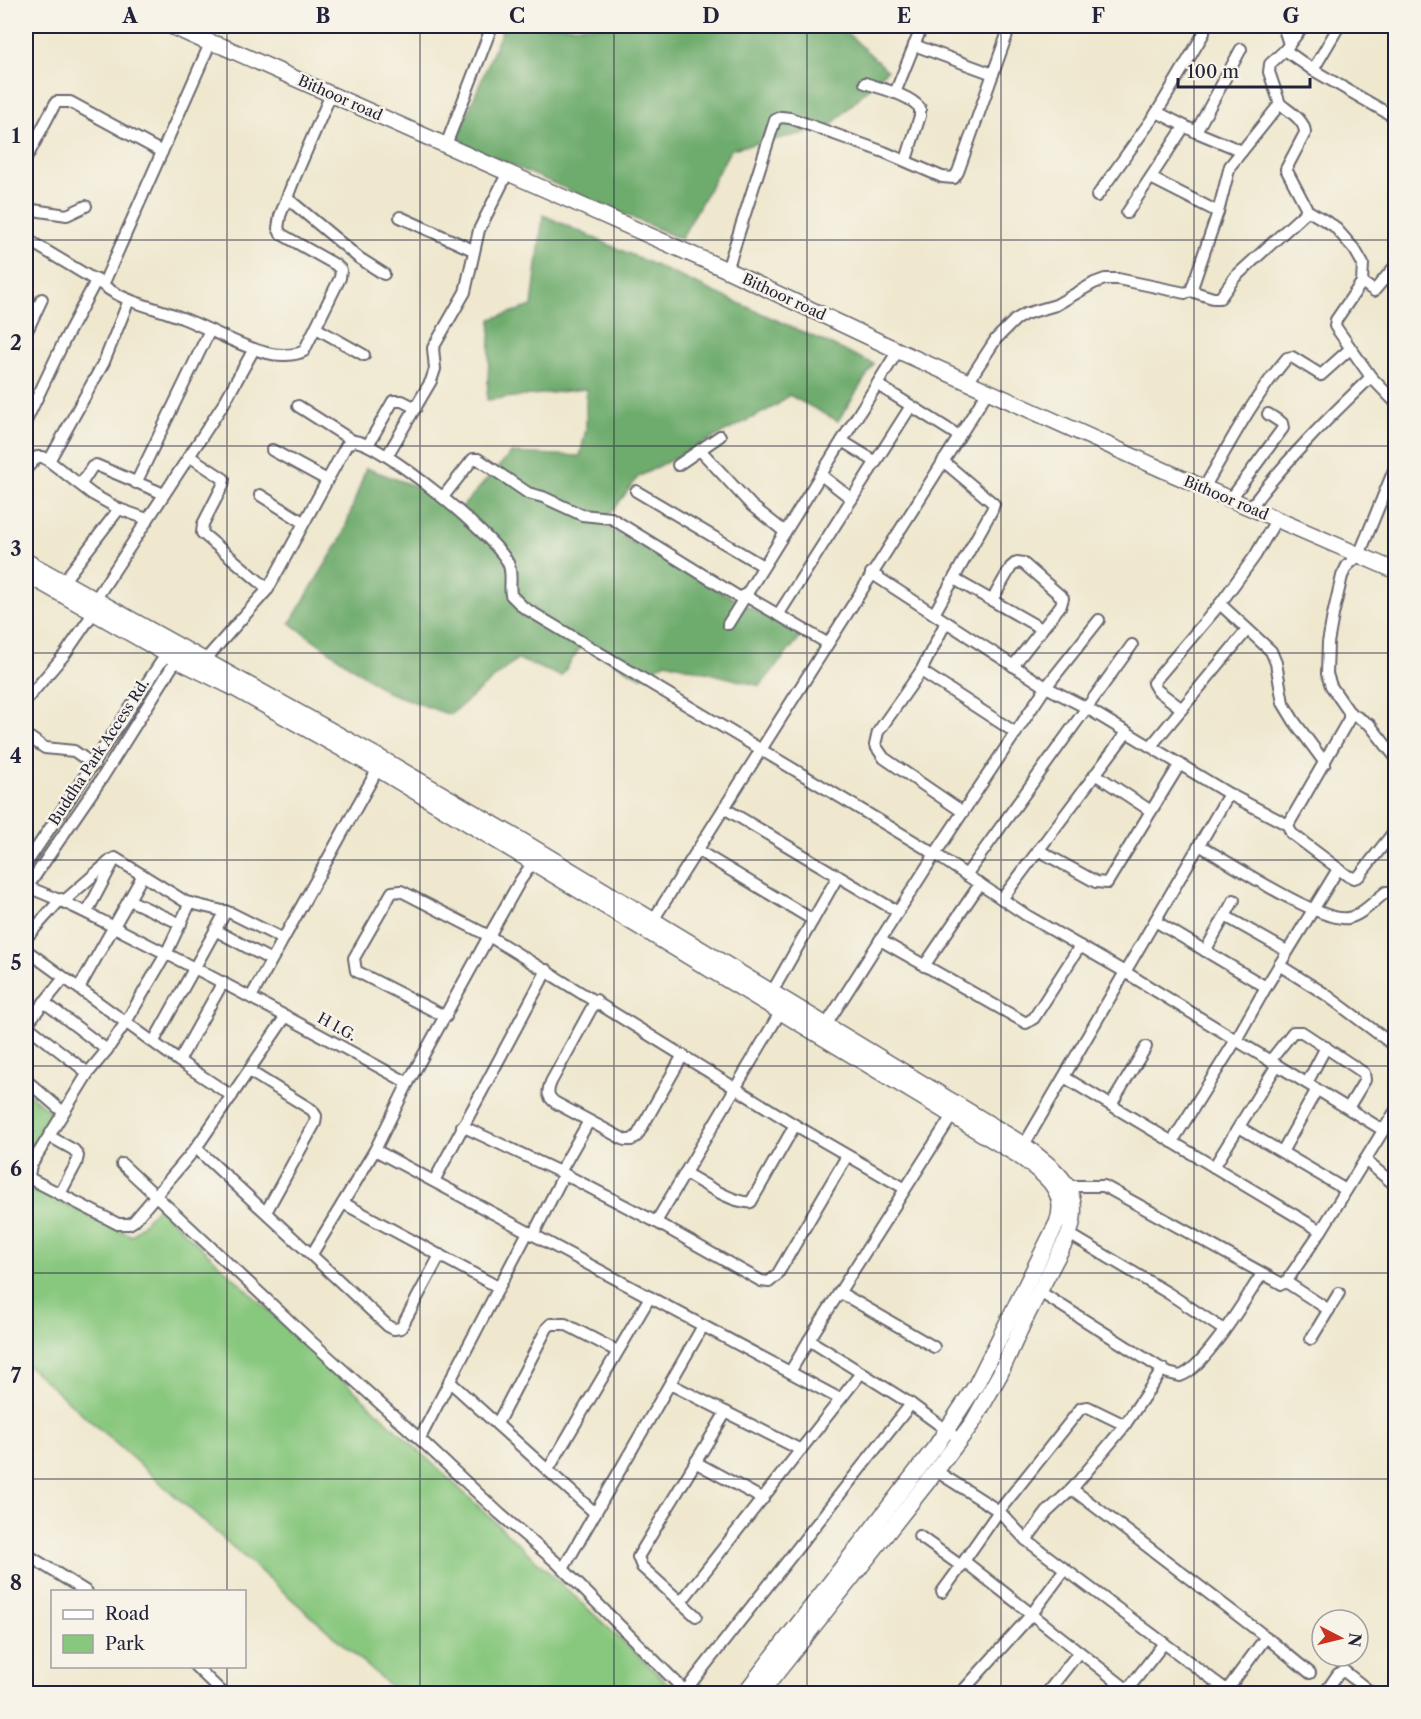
<svg xmlns="http://www.w3.org/2000/svg" width="1421" height="1719" viewBox="0 0 1421 1719" font-family="'Libre Caslon Text',serif">
  <style>
    .green { fill: #88c77e; stroke: #55745c; stroke-width: 1.5 }
    .forest { fill: #6eac6d; stroke: #486754; stroke-width: 1.5 }
    .lines { fill: none; stroke-linecap: round; stroke-linejoin: round }
    .street-casing { stroke: #6a676f; stroke-width: 14 }
    .secondary-casing { stroke: #6a676f; stroke-width: 18 }
    .street { stroke: #fff; stroke-width: 10 }
    .secondary { stroke: #fff; stroke-width: 15 }
    .grid { fill: none; stroke: #22223b; stroke-width: 1.5; stroke-opacity: 0.55 }
    .labels { text-anchor: middle; stroke-width: 5; stroke-linejoin: round; paint-order: stroke }
    .street-label { font-size: 15px; fill: #22223b; stroke: #f7f3e8 }
    .neatline { fill: none; stroke: #22223b; stroke-width: 2 }
    .grid-label { font-size: 20px; text-anchor: middle; font-weight: bold; fill: #22223b }
  </style>
  <rect width="100%" height="100%" fill="#f7f3e8"/>
  <filter id="ink" filterUnits="userSpaceOnUse"><feTurbulence type="fractalNoise" baseFrequency=".0167" numOctaves="2"/><feDisplacementMap in="SourceGraphic" scale="12" xChannelSelector="R" yChannelSelector="G"/><feConvolveMatrix kernelMatrix="1 2 1 2 8 2 1 2 1" color-interpolation-filters="sRGB"/></filter>
  <filter id="wash" filterUnits="userSpaceOnUse"><feTurbulence type="fractalNoise" baseFrequency=".008" numOctaves="4" result="noise"/><feDisplacementMap in="SourceGraphic" scale="24" xChannelSelector="R" yChannelSelector="G"/><feGaussianBlur stdDeviation="1.35" result="paint"/><feColorMatrix in="noise" values="0 0 0 0 0 0 0 0 0 0 0 0 0 0 0 0 0 1.4 0 .05"/><feComposite in="paint" operator="in"/></filter>
  <g filter="url(#wash)">
    <rect width="100%" height="100%" fill="#efe8cf"/>
    <g class="green">
      <polygon points="26,1091 51,1113 26,1164"/>
      <polygon points="26,1185 132,1236 158,1207 678,1693 398,1693 26,1364"/>
    </g>
    <g class="forest">
      <polygon points="504,26 778,26 777,32 842,28 887,70 828,128 731,149 681,239 456,141"/>
      <polygon points="543,215 874,364 838,421 789,395 777,405 638,477 602,525 801,636 760,686 666,662 641,677 582,645 561,676 517,659 450,715 387,692 290,623 342,537 366,468 439,495 460,509 511,453 580,456 586,429 586,389 487,400 491,319 532,306"/>
    </g>
  </g>
  <g filter="url(#ink)">
    <g class="lines">
      <g class="street-casing">
        <g id="street">
          <polyline points="1283,26 1289,44"/>
          <polyline points="914,45 993,74"/>
          <polyline points="1285,50 1313,70 1396,118"/>
          <polyline points="1313,70 1339,26"/>
          <path d="M865,83C882,89 908,94 920,108V116L906,160"/>
          <polyline points="895,93 922,26"/>
          <polyline points="1157,112 1196,132 1242,151"/>
          <polyline points="1196,132 1241,49"/>
          <polyline points="446,145 492,26"/>
          <polyline points="26,159 56,102 70,102 162,152 209,46"/>
          <polyline points="1151,178 1218,212"/>
          <polyline points="1097,196 1157,112 1204,33 1204,29 1201,26"/>
          <polyline points="287,198 359,258 384,274"/>
          <polyline points="26,209 67,215 86,206"/>
          <polyline points="1307,210 1334,226 1355,250 1363,264 1362,282 1336,320 1335,326 1371,377 1396,403"/>
          <polyline points="1127,213 1184,127"/>
          <polyline points="400,217 473,250"/>
          <polyline points="26,243 28,240 103,285 162,152"/>
          <polyline points="727,270 775,120 781,117 790,118 884,152 942,177 954,178 958,172 1010,26"/>
          <polyline points="1362,282 1374,291 1396,265"/>
          <path d="M103,285C125,303 156,307 182,318C211,329 238,346 267,353C278,356 294,356 304,351L340,278L341,270L336,265L281,234L278,228L280,216L295,177L328,101"/>
          <path d="M1191,291L1213,298H1220L1235,277L1306,212V207L1286,169L1305,133C1305,120 1290,112 1280,104"/>
          <polyline points="129,300 104,362 49,461 92,494 119,509 147,519"/>
          <polyline points="316,328 364,355"/>
          <polyline points="26,333 42,299"/>
          <polyline points="968,382 996,339 1015,320 1025,314 1056,305 1094,283 1105,279 1118,279 1185,293 1191,291 1218,212 1230,166 1280,104 1269,72 1270,64 1285,50 1303,26"/>
          <polyline points="878,385 959,436"/>
          <polyline points="298,406 353,441"/>
          <polyline points="26,421 65,339 97,279"/>
          <polyline points="842,441 876,462"/>
          <polyline points="368,445 393,401 402,401 416,408"/>
          <polyline points="272,450 327,480"/>
          <polyline points="700,450 752,506 785,532"/>
          <polyline points="189,456 224,479 223,485 203,524 202,533 268,589"/>
          <polyline points="387,456 431,381 435,369 433,348 465,292 479,230 504,180"/>
          <polyline points="678,465 720,436"/>
          <polyline points="26,469 37,457 43,457 49,461"/>
          <polyline points="821,475 852,499"/>
          <polyline points="136,483 210,330"/>
          <polyline points="81,484 92,467 96,465 164,494"/>
          <path d="M1204,488C1230,443 1253,398 1287,358L1292,357L1321,375L1350,349"/>
          <polyline points="636,491 763,566"/>
          <polyline points="260,495 303,522"/>
          <polyline points="443,497 473,459 478,459 528,493 543,497 582,515 611,518 742,599"/>
          <polyline points="1230,500 1283,428 1282,423 1268,414"/>
          <path d="M1250,508C1286,460 1328,418 1371,377"/>
          <polyline points="871,573 1046,687 1085,707 1229,794 1288,825 1349,719 1349,712 1331,686 1327,674 1328,643 1333,615 1342,576 1347,566 1359,555 1396,465"/>
          <polyline points="954,579 1042,629"/>
          <polyline points="63,582 119,509"/>
          <polyline points="744,595 827,643"/>
          <polyline points="95,600 224,403 254,349"/>
          <polyline points="992,600 1011,567 1017,562 1023,563 1063,598 1061,605 1013,666"/>
          <polyline points="1220,604 1271,651 1276,663 1283,703 1294,721 1325,763"/>
          <polyline points="934,614 992,510 994,504 943,461"/>
          <polyline points="778,615 911,406"/>
          <polyline points="946,622 921,671 878,732 875,745 884,758 963,812"/>
          <polyline points="728,624 894,357"/>
          <path d="M205,660L268,589L346,446L353,441C379,440 497,538 508,563C513,573 509,585 511,595L523,607L935,854L1026,915L1125,972L1383,1130"/>
          <polyline points="921,671 1016,733"/>
          <polyline points="26,700 65,654 94,612"/>
          <polyline points="1182,709 1157,690 1153,683 1220,604 1255,556 1272,527"/>
          <polyline points="1349,712 1370,725 1396,758"/>
          <polyline points="26,735 45,748 74,751 94,765"/>
          <polyline points="1151,746 1247,630"/>
          <polyline points="1095,774 1151,811"/>
          <polyline points="724,808 898,912"/>
          <polyline points="1288,825 1291,833 1348,876 1354,878 1359,876 1396,829"/>
          <path d="M1199,845C1227,861 1320,923 1348,918C1362,915 1374,901 1386,892H1391L1396,894"/>
          <polyline points="697,850 813,920"/>
          <polyline points="1038,850 1096,882 1107,883 1180,764"/>
          <polyline points="26,864 169,650"/>
          <polyline points="966,875 1132,645"/>
          <path d="M27,887C76,905 120,931 167,954C248,995 328,1039 408,1083"/>
          <polyline points="26,889 102,778 180,654"/>
          <polyline points="1002,899 1127,732"/>
          <polyline points="129,900 181,924"/>
          <polyline points="64,901 111,860 115,858 186,902 231,913 283,939"/>
          <polyline points="190,903 166,954 126,1022 107,1050 88,1073 31,1165 29,1175 31,1179 118,1224 129,1224 134,1221 196,1148 286,1016"/>
          <polyline points="87,912 115,859"/>
          <polyline points="1225,916 1287,951"/>
          <polyline points="1155,921 1266,987"/>
          <polyline points="650,925 988,391"/>
          <polyline points="215,930 271,960"/>
          <polyline points="26,938 61,899"/>
          <polyline points="880,940 1026,1023 1034,1018 1080,946"/>
          <polyline points="26,950 179,1061 232,1096"/>
          <polyline points="1205,951 1234,900"/>
          <polyline points="1279,965 1325,994 1396,1047"/>
          <polyline points="924,966 980,884"/>
          <polyline points="79,988 143,875"/>
          <polyline points="772,992 838,876"/>
          <polyline points="251,997 380,765"/>
          <path d="M596,1000L551,1082C547,1092 547,1097 556,1103L625,1140H631L637,1136L683,1055"/>
          <polyline points="44,1002 107,1050"/>
          <polyline points="446,1017 356,971 354,958 392,892 401,891 489,936 795,1125 904,1188"/>
          <polyline points="26,1025 88,1073"/>
          <polyline points="26,1025 64,978"/>
          <polyline points="826,1025 935,854 1046,687 1099,620"/>
          <polyline points="154,1041 226,911"/>
          <polyline points="179,1061 223,982"/>
          <polyline points="1270,1061 1293,1032 1302,1032 1364,1073 1365,1080 1348,1108"/>
          <polyline points="249,1071 312,1110 316,1116 315,1123 266,1212"/>
          <polyline points="1064,1077 1321,1231"/>
          <polyline points="26,1080 63,1112"/>
          <polyline points="1307,1083 1326,1047"/>
          <polyline points="1111,1105 1146,1047"/>
          <polyline points="462,1126 564,1174 656,1222 761,1281 769,1282 777,1275 847,1156"/>
          <polyline points="1239,1127 1346,1190"/>
          <polyline points="49,1136 74,1150 78,1156 76,1164 60,1194"/>
          <polyline points="1172,1142 1236,1040 1266,987 1338,869"/>
          <polyline points="1024,1145 1229,794"/>
          <polyline points="196,1148 389,1327 394,1329 401,1328 440,1255"/>
          <polyline points="375,1150 840,1399"/>
          <polyline points="1282,1152 1317,1089"/>
          <polyline points="1365,1160 1396,1186"/>
          <polyline points="122,1164 313,1343 424,1443 500,1514 556,1562 685,1691 911,1404"/>
          <polyline points="1214,1167 1277,1065"/>
          <polyline points="560,1172 589,1121"/>
          <path d="M685,1173C699,1181 735,1205 751,1202L795,1125"/>
          <polyline points="434,1181 547,970"/>
          <polyline points="1063,1186 1104,1186 1282,1284 1286,1282 1321,1231 1396,1110"/>
          <polyline points="343,1203 498,1287"/>
          <polyline points="656,1222 781,1011"/>
          <polyline points="1069,1234 1168,1293 1224,1330"/>
          <polyline points="533,1235 564,1174"/>
          <polyline points="312,1254 375,1150 408,1083 489,936 520,881 536,858"/>
          <polyline points="1286,1282 1329,1310"/>
          <polyline points="839,1292 934,1347"/>
          <path d="M1040,1292L1168,1373L1180,1376C1204,1369 1247,1296 1262,1274"/>
          <polyline points="1311,1339 1339,1293"/>
          <polyline points="790,1372 809,1340"/>
          <polyline points="449,1381 595,1513"/>
          <polyline points="670,1384 801,1450"/>
          <polyline points="497,1424 547,1328 551,1324 565,1324 617,1351"/>
          <polyline points="1125,1425 1088,1407 1081,1408 999,1511 964,1561 1133,1694"/>
          <polyline points="952,1434 911,1404 809,1340 955,1111"/>
          <polyline points="420,1438 528,1232"/>
          <polyline points="695,1462 763,1499"/>
          <polyline points="548,1470 650,1297"/>
          <polyline points="936,1471 999,1511 1026,1540 1232,1694"/>
          <polyline points="1072,1489 1266,1637 1310,1673"/>
          <polyline points="919,1536 961,1566"/>
          <polyline points="1026,1540 1047,1512 1072,1489 1122,1429 1163,1369"/>
          <polyline points="26,1554 87,1592"/>
          <polyline points="563,1569 703,1326"/>
          <polyline points="942,1592 964,1562"/>
          <polyline points="681,1602 861,1373"/>
          <polyline points="696,1616 642,1567 638,1557 726,1412"/>
          <polyline points="195,1666 224,1694"/>
          <polyline points="1227,1690 1266,1637"/>
          <polyline points="1125,1693 1164,1643"/>
          <polyline points="960,1694 1031,1615 1065,1569"/>
          <polyline points="1046,1694 1079,1652"/>
          <polyline points="1324,1694 1338,1674 1344,1671 1373,1694"/>
        </g>
      </g>
      <g class="secondary-casing">
        <g id="secondary">
          <polyline points="171,26 202,40 222,46 727,270 901,352 1170,473 1396,571"/>
          <path d="M26,561L384,760L524,842L1024,1145C1056,1171 1085,1188 1069,1234L1024,1321L1000,1374L973,1422L936,1471L760,1694"/>
          <path d="M26,574L177,660L232,687L378,769L1016,1154C1040,1171 1070,1190 1057,1223L976,1385L936,1446L744,1694"/>
        </g>
      </g>
      <use href="#street" class="street"/>
      <use href="#secondary" class="secondary"/>
    </g>
  </g>
  <path class="grid" d="M227,26V1592M420,26V1694M614,26V1694M807,26V1694M1001,26V1694M1194,26V1694M26,240H1396M26,446H1396M26,653H1396M26,860H1396M26,1066H1396M26,1273H1396M26,1479H1396M227,1666V1694"/>
  <g class="labels">
    <g class="street-label">
      <text transform="translate(340 98) rotate(24)" y="5">Bithoor road</text>
      <text transform="translate(784 297) rotate(25)" y="5">Bithoor road</text>
      <text transform="translate(1226 498) rotate(23)" y="5">Bithoor road</text>
      <text transform="translate(99 752) rotate(-57)" y="5">Buddha Park Access Rd.</text>
      <text transform="translate(337 1027) rotate(29)" y="5">H I.G.</text>
    </g>
  </g>
  <rect width="1421" height="1719" fill="none" stroke="#f7f3e8" stroke-width="66"/>
  <rect x="51" y="1590" width="195" height="78" fill="#f7f3e8" stroke="#a29fa3" stroke-width="1.5"/>
  <rect x="63" y="1610" width="30" height="9" fill="#ffffff" stroke="#a29fa3" stroke-width="1.5"/>
  <text x="105" y="1620" font-size="18" fill="#22223b">Road</text>
  <rect x="63" y="1635" width="30" height="18" fill="#88c77e" stroke="#a29fa3" stroke-width="1.5"/>
  <text x="105" y="1650" font-size="18" fill="#22223b">Park</text>
  <g transform="translate(1340 1638) rotate(97)"><circle r="28" fill="#f7f3e8" stroke="#a29fa3" stroke-width="1.5"/>
  <path d="M0-4.5L10 22L0 15L-10 22Z" fill="#c8321e"/>
  <text y="-9" font-size="16" font-weight="bold" text-anchor="middle" fill="#22223b">N</text>
  </g>
  <path d="M1178 78v9h132v-9" fill="none" stroke="#22223b" stroke-width="3"/>
  <text x="1187" y="78" font-size="18" fill="#22223b" stroke="#f7f3e8" stroke-width="4.5" paint-order="stroke">100 m</text>
  <rect x="33" y="33" width="1355" height="1653" class="neatline"/>
  <g class="grid-label">
    <text x="130" y="23">A</text>
    <text x="323" y="23">B</text>
    <text x="517" y="23">C</text>
    <text x="711" y="23">D</text>
    <text x="904" y="23">E</text>
    <text x="1098" y="23">F</text>
    <text x="1291" y="23">G</text>
    <text x="16" y="143">1</text>
    <text x="16" y="350">2</text>
    <text x="16" y="556">3</text>
    <text x="16" y="763">4</text>
    <text x="16" y="970">5</text>
    <text x="16" y="1176">6</text>
    <text x="16" y="1383">7</text>
    <text x="16" y="1590">8</text>
  </g>
</svg>
